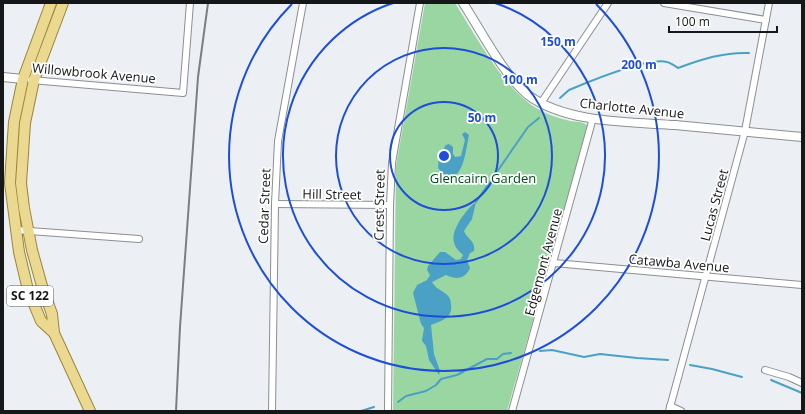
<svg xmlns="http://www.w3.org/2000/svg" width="805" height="414" viewBox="0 0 805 414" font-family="'Open Sans',sans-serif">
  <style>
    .green { fill: #99d6a2 }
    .water { fill: #4ba1c5 }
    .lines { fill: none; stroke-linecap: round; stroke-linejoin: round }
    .stream { stroke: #4ba1c5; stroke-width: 2 }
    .minor-casing { stroke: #8b8f93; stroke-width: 8 }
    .tertiary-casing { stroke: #8b8f93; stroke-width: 10 }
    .primary-casing { stroke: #998537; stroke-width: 12 }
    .minor { stroke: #fff; stroke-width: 6 }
    .tertiary { stroke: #fff; stroke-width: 8 }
    .primary { stroke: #ecd991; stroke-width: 10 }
    .rail { stroke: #7c7e81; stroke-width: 2 }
    .ring { fill: none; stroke: #1d4ed8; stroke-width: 2 }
    .labels { text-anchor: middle; stroke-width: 3.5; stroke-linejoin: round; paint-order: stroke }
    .shield { fill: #fff; stroke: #5c5d5e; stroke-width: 1 }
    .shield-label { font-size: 12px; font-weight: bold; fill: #161719 }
    .street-label { font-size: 13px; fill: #161719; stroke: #fff }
    .park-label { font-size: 13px; fill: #004b1b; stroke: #fff }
    .centre { fill: #1d4ed8; stroke: #fff; stroke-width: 2 }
    .ring-label { font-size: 12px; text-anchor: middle; font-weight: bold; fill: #1d4ed8; stroke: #fff; stroke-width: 3.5; stroke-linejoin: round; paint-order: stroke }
  </style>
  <rect width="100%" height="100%" fill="#ecf0f4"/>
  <path class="green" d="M425,3H455C476,36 504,90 538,109C548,115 559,118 570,121C576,122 582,121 587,125V131L507,411H393L396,166Z"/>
  <g class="water">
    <path d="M465,132L469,135C466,148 465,170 453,177L445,176L438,168L439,156L446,145L449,144L453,147V154L455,157L461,156L465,140L462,134Z"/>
    <path d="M476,202L472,219L464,231C467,239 476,241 474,251L470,253L467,260L470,268C465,279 457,280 446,275L432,282C435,288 441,290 446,294C450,297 451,301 451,305C453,318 441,321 431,325L434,354L440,371L439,375L429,360L426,346L422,341L424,328L421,324L413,293L417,285L427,280L430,275L427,270L428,266L440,252H445L456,260L461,259L463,255C459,251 455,248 454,242C450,231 467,208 476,202Z"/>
  </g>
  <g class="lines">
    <g class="stream">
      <path d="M560,98L569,90C588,82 649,57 667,62C671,63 675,66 678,68C702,59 724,52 749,53"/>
      <polyline points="476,202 528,127 539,118"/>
      <polyline points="540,351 552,350 584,357 600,354 637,358 668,360"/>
      <polyline points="690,365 712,369 742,377"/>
      <polyline points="771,380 802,393"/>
      <polyline points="398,402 406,396 426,391 436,385 441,379 457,375 487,359 497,359 503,354 511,353"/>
      <polyline points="361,411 374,407"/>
    </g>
    <g class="minor-casing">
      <g id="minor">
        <polyline points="664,3 766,20"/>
        <polyline points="31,80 183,93 190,3"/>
        <polyline points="541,103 608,3"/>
        <polyline points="275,204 390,205"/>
        <polyline points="16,230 139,239"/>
        <polyline points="554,263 802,285"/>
        <polyline points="765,370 789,377 802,383"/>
        <polyline points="670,406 681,411"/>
        <polyline points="272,411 275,204 278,141 303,3"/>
        <polyline points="388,411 390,205 392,163 420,3"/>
        <polyline points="512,411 593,118"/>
        <polyline points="669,411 745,131 769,3"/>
      </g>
    </g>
    <g class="tertiary-casing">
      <g id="tertiary">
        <path d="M463,3C480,29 504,76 528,95C565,123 629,122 675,125C717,129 760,133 802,137"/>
        <polyline points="3,77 23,79"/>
      </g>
    </g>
    <g class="primary-casing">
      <g id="primary">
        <polyline points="51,3 23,79 14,122 10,183 19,252 28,290 41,321 54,333"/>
        <polyline points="63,3 34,80 25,123 21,183 24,208 32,250 42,286 52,314 54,333 90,411"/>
      </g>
    </g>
    <use href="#minor" class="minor"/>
    <use href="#tertiary" class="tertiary"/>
    <use href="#primary" class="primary"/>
    <polyline class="rail" points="176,411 180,327 198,77 208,3"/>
  </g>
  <g class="ring">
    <circle cx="444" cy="156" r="54"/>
    <circle cx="444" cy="156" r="108"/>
    <path d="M495 3A161 161 0 1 1 393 3"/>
    <path d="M596 4A215 215 0 1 1 292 4"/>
  </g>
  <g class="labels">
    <rect class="shield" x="7" y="286" width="46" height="20" rx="3"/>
    <g class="shield-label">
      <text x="30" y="300">SC 122</text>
    </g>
    <g class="street-label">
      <text transform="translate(94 73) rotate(5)" y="5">Willowbrook Avenue</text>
      <text transform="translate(632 108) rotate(6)" y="5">Charlotte Avenue</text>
      <text transform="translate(332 194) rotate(1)" y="5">Hill Street</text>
      <text transform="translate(379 205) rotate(-89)" y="5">Crest Street</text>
      <text transform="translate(714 205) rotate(-75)" y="5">Lucas Street</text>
      <text transform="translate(264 206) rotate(-88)" y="5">Cedar Street</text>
      <text transform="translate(543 262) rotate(-75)" y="5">Edgemont Avenue</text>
      <text transform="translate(679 263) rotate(5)" y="5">Catawba Avenue</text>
    </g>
    <g class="park-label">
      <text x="483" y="183">Glencairn Garden</text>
    </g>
  </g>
  <circle cx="444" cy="156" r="6" class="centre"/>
  <g class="ring-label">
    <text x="558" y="46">150 m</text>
    <text x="639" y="69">200 m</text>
    <text x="520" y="84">100 m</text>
    <text x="482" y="122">50 m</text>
  </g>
  <rect width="805" height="414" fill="none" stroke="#161719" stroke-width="8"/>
  <path d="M669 26v6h108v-6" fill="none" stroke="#161719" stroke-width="2"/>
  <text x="675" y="26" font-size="12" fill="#161719" stroke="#ffffff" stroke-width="3" paint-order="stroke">100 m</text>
</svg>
